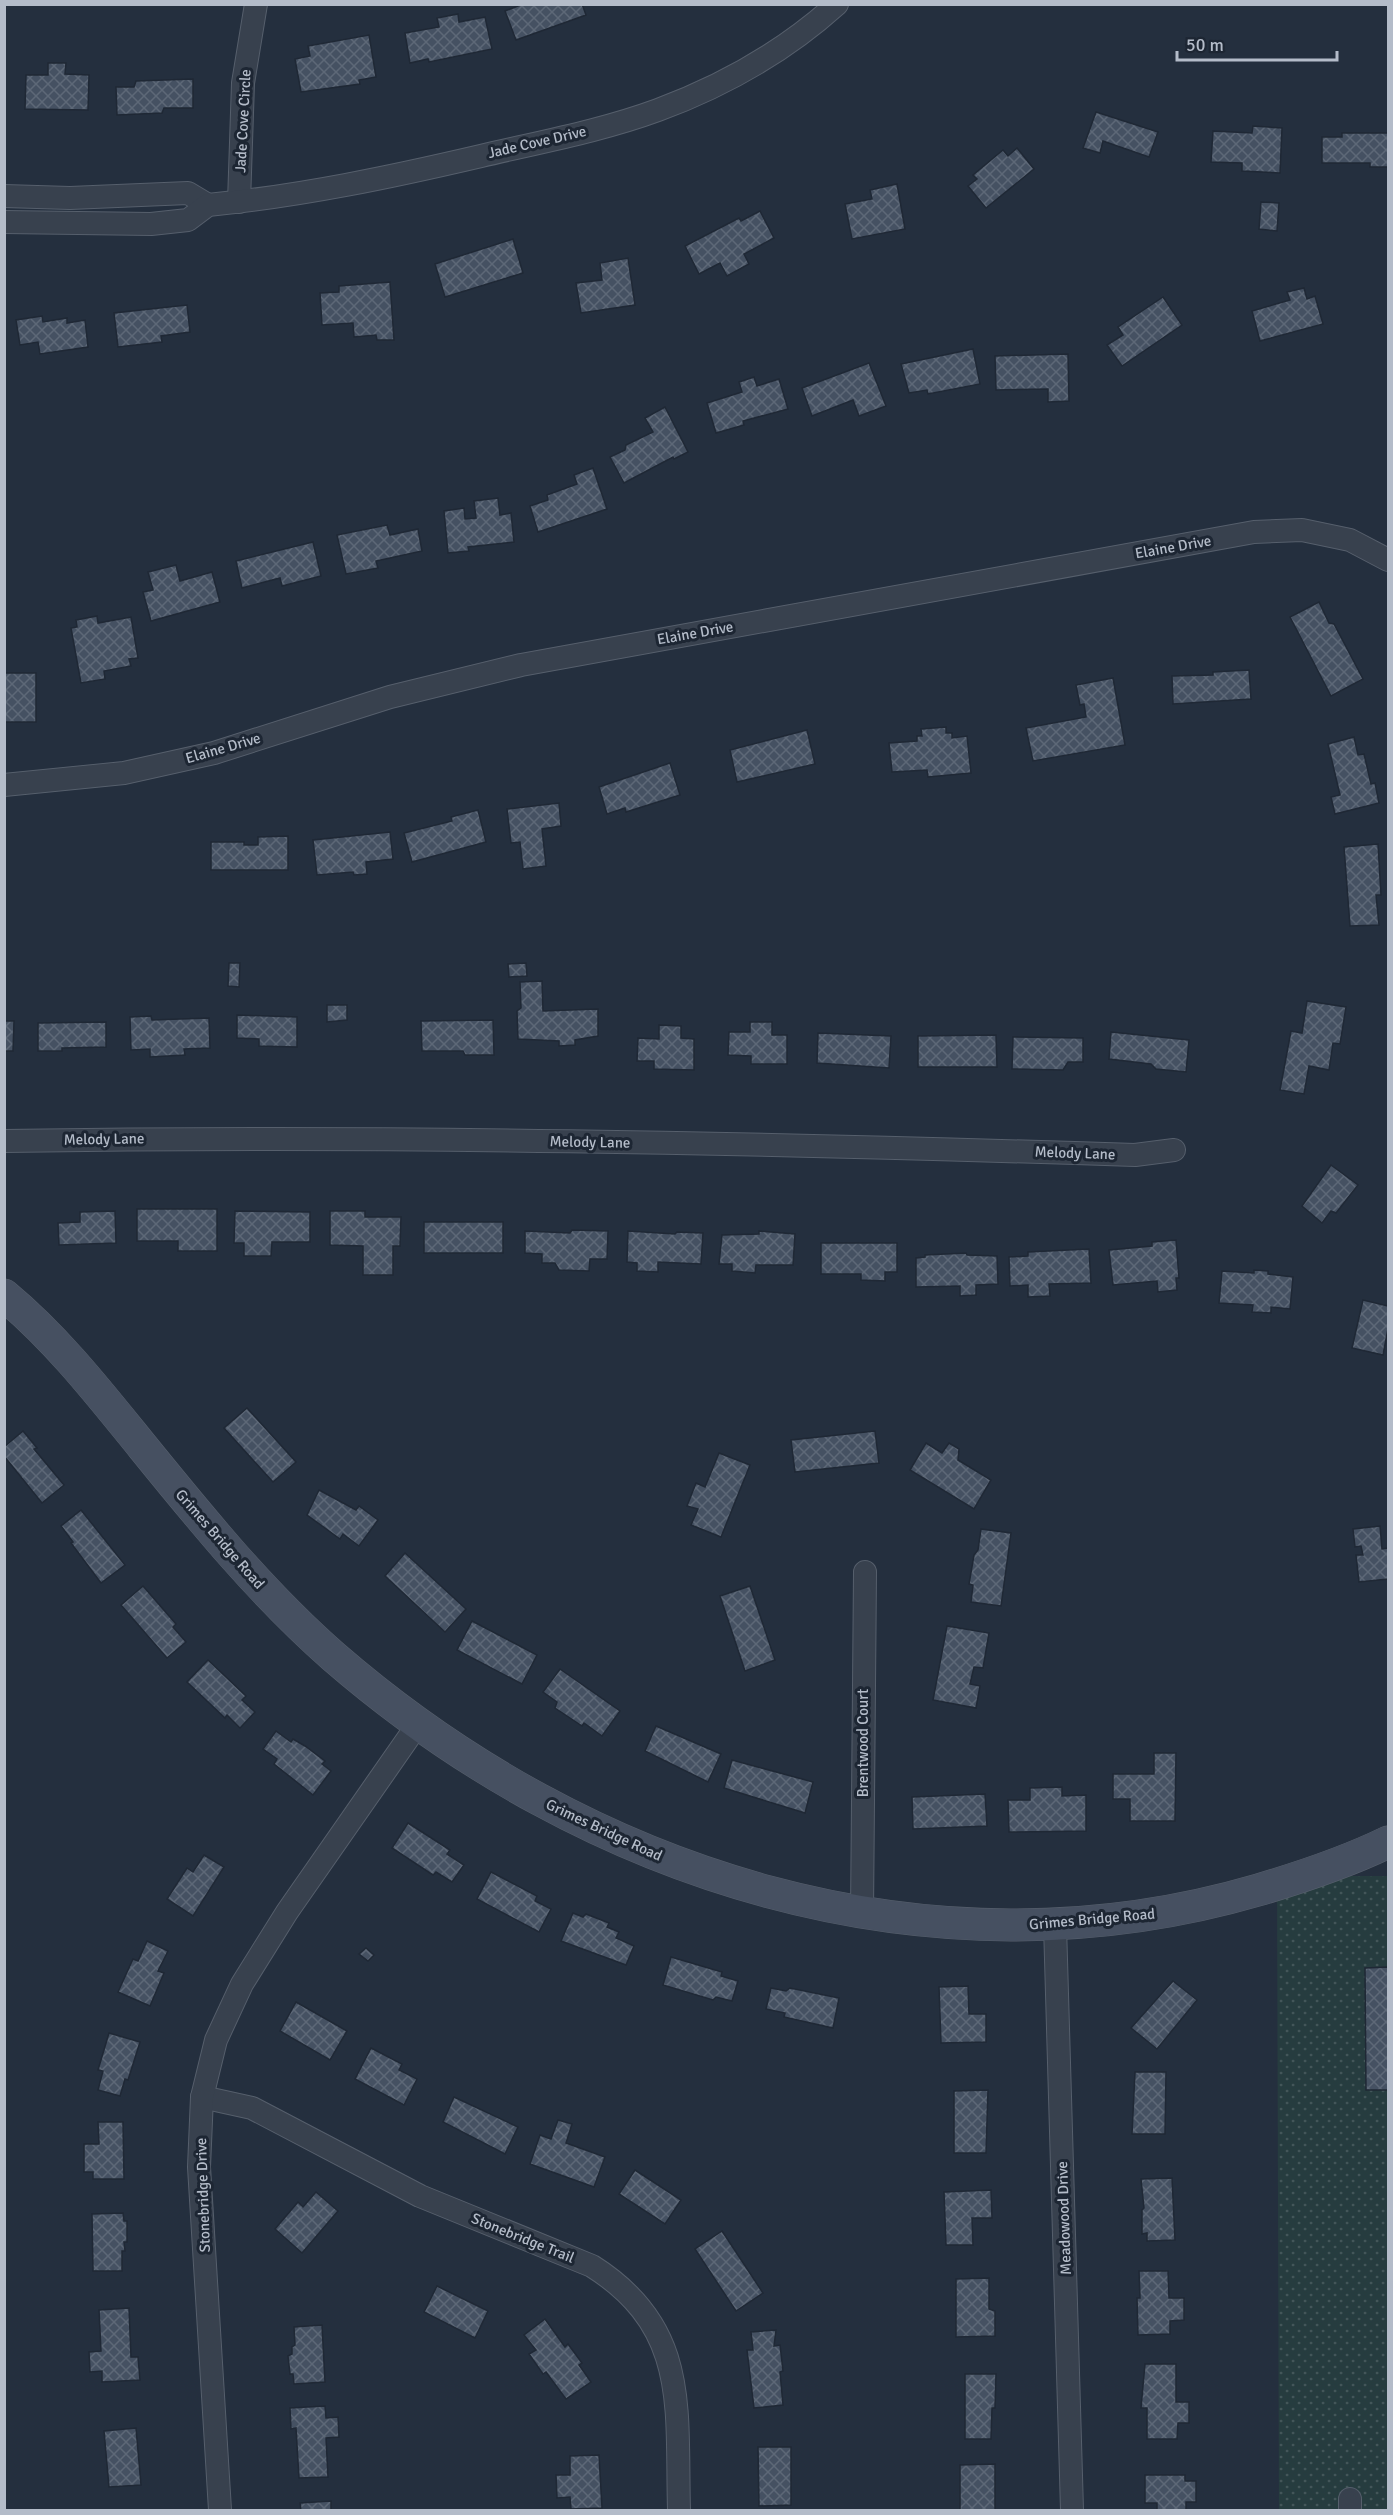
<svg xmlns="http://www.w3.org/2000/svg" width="1393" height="2515" viewBox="0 0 1393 2515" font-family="Signika,sans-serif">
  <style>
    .park { fill: url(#park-dots) }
    .building { fill: url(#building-cross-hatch); stroke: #1f2835; stroke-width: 1.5 }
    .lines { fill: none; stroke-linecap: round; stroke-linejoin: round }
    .street-casing { stroke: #565f6c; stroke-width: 24 }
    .secondary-casing { stroke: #565f6c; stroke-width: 33 }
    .street { stroke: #38414e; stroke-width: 22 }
    .secondary { stroke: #465061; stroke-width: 32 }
    .labels { text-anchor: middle; stroke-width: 6; stroke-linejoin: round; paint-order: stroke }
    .street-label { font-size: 15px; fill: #b4bcc9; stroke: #1d2633 }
  </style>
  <defs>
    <pattern id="park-dots" width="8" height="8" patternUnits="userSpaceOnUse" patternTransform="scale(1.5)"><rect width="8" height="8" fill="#263c3f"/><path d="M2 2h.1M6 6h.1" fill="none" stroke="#435659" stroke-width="1.8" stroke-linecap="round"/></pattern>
    <pattern id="building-cross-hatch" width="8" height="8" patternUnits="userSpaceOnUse" patternTransform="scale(1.5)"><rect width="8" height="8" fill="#455162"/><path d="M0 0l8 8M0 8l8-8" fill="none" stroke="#5d6877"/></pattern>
  </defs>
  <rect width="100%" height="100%" fill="#242f3e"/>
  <polygon class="park" points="1277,1876 1388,1876 1388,2510 1279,2510"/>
  <g class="building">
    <polygon points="523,4 582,4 586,15 516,40 505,11"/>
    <polygon points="458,14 459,22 485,17 492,49 429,62 428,59 410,63 405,33 439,27 437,18"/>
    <polygon points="369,35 376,77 359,80 360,84 301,92 295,59 310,56 308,46"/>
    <polygon points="48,63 66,63 65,74 89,75 88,110 25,109 26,75 48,75"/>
    <polygon points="193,79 193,108 164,108 162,113 117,115 116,87 134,87 136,81"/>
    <polygon points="1096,112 1158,132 1149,157 1103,141 1100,153 1083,148"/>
    <polygon points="1253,126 1282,128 1280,173 1242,171 1242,163 1211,162 1213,131 1252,133"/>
    <polygon points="1342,133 1388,133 1388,167 1370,167 1370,163 1322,163 1322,137 1342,137"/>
    <polygon points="1017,148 1034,169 986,208 968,186 977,179 973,175 1003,150 1008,156"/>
    <polygon points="897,184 905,229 852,239 845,204 872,199 870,190"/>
    <polygon points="1261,202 1279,203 1277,231 1259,229"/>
    <polygon points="760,211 774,238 744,254 749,264 727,276 720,263 699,274 685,246 739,218 741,221"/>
    <polygon points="513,239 523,273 445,297 435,264"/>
    <polygon points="628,258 635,305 581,313 576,283 602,280 600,263"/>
    <polygon points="390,282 394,340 377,340 376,335 354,337 353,323 322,325 320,293 339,292 339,286"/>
    <polygon points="1304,288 1307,299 1315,296 1323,324 1260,341 1252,311 1290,300 1287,292"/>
    <polygon points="1163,297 1182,325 1122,366 1107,345 1123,335 1118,327"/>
    <polygon points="187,305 190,332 161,336 162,342 118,347 114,313"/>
    <polygon points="42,316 43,322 67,318 67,323 85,320 88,347 40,354 38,342 20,345 16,320"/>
    <polygon points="973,349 980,384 928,394 927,390 909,393 901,364"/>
    <polygon points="1068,354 1069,401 1048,402 1048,389 996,390 995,356"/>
    <polygon points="869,363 886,406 859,416 853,400 812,416 802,388"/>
    <polygon points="754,377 757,386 779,379 788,409 743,421 744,425 716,433 707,403 742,392 739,382"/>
    <polygon points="665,407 688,452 674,459 673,457 624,483 610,457 625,450 626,445 653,432 645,418"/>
    <polygon points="593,468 607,509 538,532 530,506 548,500 547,495 577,484 574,475"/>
    <polygon points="498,498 500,515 511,513 514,542 468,547 469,551 448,553 444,511 464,508 465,519 476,518 474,501"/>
    <polygon points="387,525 390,535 418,529 422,551 376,561 378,568 346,574 337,535"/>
    <polygon points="313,542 321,576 282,586 280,578 242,588 236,561"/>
    <polygon points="176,565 180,581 212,572 220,602 151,621 143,592 153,590 148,572"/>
    <polygon points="1319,602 1329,623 1334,624 1363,679 1331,696 1290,617"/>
    <polygon points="97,616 98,623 131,617 138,658 129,659 131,666 104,671 105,679 81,683 71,628 77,627 76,620"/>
    <polygon points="1249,670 1251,699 1173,704 1172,676 1213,675 1213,672"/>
    <rect x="4" y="673" width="32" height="49"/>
    <polygon points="1113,678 1125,745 1033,761 1026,728 1086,717 1084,704 1080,705 1076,685"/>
    <polygon points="946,727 946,733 952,733 952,738 967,736 971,773 928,777 927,770 892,772 889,743 917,741 917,736 922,736 921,729"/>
    <polygon points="807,730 815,764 737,782 730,750"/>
    <polygon points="1354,737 1358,755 1364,754 1371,784 1375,783 1379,803 1335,814 1331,797 1340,795 1328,744"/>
    <polygon points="670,763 680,795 626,812 625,808 607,814 599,787"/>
    <polygon points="559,803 561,826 542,829 546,866 523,869 520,842 511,843 507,809"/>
    <polygon points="478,810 486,842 412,862 404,833 452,821 451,817"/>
    <polygon points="390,832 393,859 366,862 367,874 354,875 353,872 317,875 313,840"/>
    <polygon points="288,836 288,870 211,870 211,842 244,842 244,845 258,845 258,837"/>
    <polygon points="1378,844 1381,895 1376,895 1379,925 1350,926 1344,847"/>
    <polygon points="229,963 240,963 239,987 228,986"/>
    <polygon points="526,963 527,976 509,977 508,964"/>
    <polygon points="542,981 543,1011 598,1009 598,1036 575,1040 575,1045 559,1046 559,1041 518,1039 517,1011 521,1008 520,982"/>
    <polygon points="1307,1001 1346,1007 1340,1044 1333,1043 1329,1070 1309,1066 1304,1094 1280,1090 1291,1031 1302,1033"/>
    <polygon points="327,1005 347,1005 347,1020 327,1022"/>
    <polygon points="237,1015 297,1017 297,1047 259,1046 259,1039 237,1038"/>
    <polygon points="151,1016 152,1020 209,1018 210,1048 184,1049 185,1055 150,1057 150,1049 131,1050 130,1017"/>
    <polygon points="493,1020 494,1055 465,1055 463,1051 422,1051 421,1021"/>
    <polygon points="4,1021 14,1021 13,1051 4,1051"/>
    <polygon points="106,1022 106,1047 62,1048 62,1051 38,1051 38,1023"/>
    <polygon points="750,1022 772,1022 772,1035 787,1035 787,1064 751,1064 751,1056 728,1055 729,1032 750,1032"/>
    <polygon points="659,1025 681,1026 681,1038 694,1039 694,1070 654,1069 654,1061 637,1061 638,1038 659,1039"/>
    <polygon points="1111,1032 1189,1040 1186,1072 1156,1069 1151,1064 1109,1059"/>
    <polygon points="818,1033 891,1036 889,1068 817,1063"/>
    <polygon points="996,1035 997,1067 918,1067 918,1036"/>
    <polygon points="1013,1037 1083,1038 1083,1062 1068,1062 1063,1070 1012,1069"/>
    <polygon points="1331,1165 1358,1185 1336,1213 1331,1211 1322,1223 1302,1206"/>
    <polygon points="137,1209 217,1209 217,1251 178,1251 178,1241 137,1241"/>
    <polygon points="115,1211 116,1243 59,1245 58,1223 80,1222 80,1212"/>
    <polygon points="235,1211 310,1212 310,1242 272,1242 271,1256 244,1256 244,1243 234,1243"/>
    <polygon points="330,1211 365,1211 365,1217 401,1217 400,1246 393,1246 393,1275 363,1275 363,1246 330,1245"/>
    <rect x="424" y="1222" width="79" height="31"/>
    <polygon points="572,1230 608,1231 607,1259 590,1259 589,1271 559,1270 555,1263 542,1263 542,1254 525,1253 525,1231 570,1233"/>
    <polygon points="628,1231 675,1234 677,1232 703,1233 701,1264 658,1262 658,1272 637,1271 637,1263 627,1262"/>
    <polygon points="759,1231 795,1234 793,1265 756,1265 755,1273 732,1271 732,1264 719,1264 722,1235 759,1234"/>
    <polygon points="1176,1240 1179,1278 1176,1278 1177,1290 1158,1292 1157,1281 1113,1285 1109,1250 1152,1246 1152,1242"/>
    <polygon points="821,1243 897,1243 897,1272 885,1272 885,1281 861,1280 861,1274 821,1274"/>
    <polygon points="1089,1249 1091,1283 1049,1284 1050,1296 1028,1297 1028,1285 1010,1286 1009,1257 1028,1256 1028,1252"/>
    <polygon points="966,1253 967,1255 997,1256 998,1284 976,1285 976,1295 960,1296 960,1286 916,1287 916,1258 925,1257 925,1255"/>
    <polygon points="1254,1270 1268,1271 1268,1274 1293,1277 1290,1309 1271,1307 1271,1313 1252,1312 1253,1305 1219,1303 1222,1271 1254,1273"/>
    <polygon points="1363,1300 1388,1306 1388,1329 1383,1355 1352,1348"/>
    <polygon points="247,1408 296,1462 273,1482 224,1428"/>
    <polygon points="23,1431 37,1448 34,1449 64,1485 42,1503 4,1456 4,1447"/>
    <polygon points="875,1431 879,1463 795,1472 791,1440"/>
    <polygon points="926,1443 942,1453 949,1443 959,1449 958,1460 991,1480 974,1509 910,1470"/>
    <polygon points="719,1453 750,1465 721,1537 691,1525 698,1509 687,1506 696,1483 705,1487"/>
    <polygon points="319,1490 356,1510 359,1506 378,1520 359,1546 343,1534 340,1539 307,1515"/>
    <polygon points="81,1510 125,1565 101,1583 71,1543 73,1542 61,1526"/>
    <polygon points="1380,1526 1382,1549 1388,1548 1388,1579 1359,1582 1356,1555 1363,1555 1361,1546 1355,1547 1353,1529"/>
    <polygon points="981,1529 1011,1533 1001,1606 971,1602 973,1585 969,1584 974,1555 978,1550"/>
    <polygon points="405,1553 466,1609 445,1632 385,1576"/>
    <polygon points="143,1586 176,1624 173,1627 186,1642 167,1658 121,1605"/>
    <polygon points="750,1586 775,1660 745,1671 720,1596"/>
    <polygon points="472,1621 537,1655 522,1684 457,1650"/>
    <polygon points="947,1626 989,1633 983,1668 974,1667 970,1684 980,1686 976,1708 933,1700"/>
    <polygon points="208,1660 246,1696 242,1700 255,1712 240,1728 227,1715 225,1718 187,1682"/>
    <polygon points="560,1669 620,1711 602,1736 584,1723 582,1726 555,1708 557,1702 543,1692"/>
    <polygon points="656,1726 721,1754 708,1782 645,1751"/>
    <polygon points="276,1731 291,1742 293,1739 305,1746 325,1761 322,1764 331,1771 313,1795 274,1764 277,1759 263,1749"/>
    <polygon points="1154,1753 1176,1753 1175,1821 1130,1821 1130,1799 1113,1799 1113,1774 1154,1774"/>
    <polygon points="732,1760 813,1782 805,1813 724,1788"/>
    <polygon points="1062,1787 1062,1796 1086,1795 1086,1831 1009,1832 1008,1800 1030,1800 1030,1788"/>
    <polygon points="985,1794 987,1826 913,1829 912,1797"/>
    <polygon points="408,1823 450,1850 447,1854 464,1865 452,1882 436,1872 433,1875 392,1848"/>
    <polygon points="204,1855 224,1867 193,1916 167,1899 187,1868 193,1872"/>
    <polygon points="491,1872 537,1896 535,1901 551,1909 539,1932 477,1899"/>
    <polygon points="573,1913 583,1917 586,1914 609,1923 607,1927 619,1932 616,1938 634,1946 626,1965 561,1941"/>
    <polygon points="147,1941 168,1951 158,1971 164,1973 150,2006 118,1992 133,1959 138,1961"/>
    <polygon points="366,1948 374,1955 368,1961 359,1954"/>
    <polygon points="671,1957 722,1972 721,1976 738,1981 732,2001 716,1997 713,2000 663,1985"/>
    <polygon points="1388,1967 1388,2090 1366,2090 1365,1968"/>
    <polygon points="1173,1981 1197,2000 1157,2049 1131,2028"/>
    <polygon points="968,1986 969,2014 986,2014 986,2042 941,2043 939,1987"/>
    <polygon points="771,1988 786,1991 790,1988 839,1998 833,2028 784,2017 785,2013 766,2009"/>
    <polygon points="296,2002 347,2031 330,2060 280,2031"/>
    <polygon points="109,2033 140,2042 128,2080 125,2079 120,2096 98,2090 103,2071 98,2070"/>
    <polygon points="371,2048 402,2064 399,2070 417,2079 404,2105 355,2079"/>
    <polygon points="1135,2072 1166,2072 1165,2134 1132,2134"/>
    <polygon points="988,2090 986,2153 954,2153 954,2091"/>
    <polygon points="454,2097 518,2127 505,2154 443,2122"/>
    <polygon points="558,2120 572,2124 566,2143 605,2157 594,2187 530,2164 540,2135 551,2139"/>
    <polygon points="98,2122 123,2122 124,2179 93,2179 93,2172 84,2172 84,2144 99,2144"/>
    <polygon points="635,2170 681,2200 665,2224 619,2194"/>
    <polygon points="1172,2178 1175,2240 1147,2241 1147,2233 1142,2234 1142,2210 1144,2208 1141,2179"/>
    <polygon points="991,2190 992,2218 972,2218 973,2245 946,2245 944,2192"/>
    <polygon points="316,2192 338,2211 302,2253 275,2229 298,2202 303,2207"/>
    <polygon points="123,2213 124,2221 127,2221 127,2242 124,2242 125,2251 122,2251 122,2271 93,2271 92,2214"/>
    <polygon points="722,2231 763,2293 736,2311 695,2249"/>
    <polygon points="1139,2271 1168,2271 1169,2298 1184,2298 1184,2320 1170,2321 1170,2334 1138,2335 1137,2298 1140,2298"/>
    <polygon points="989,2278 989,2309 995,2311 995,2336 956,2337 956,2279"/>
    <polygon points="437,2286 488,2311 475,2338 424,2312"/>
    <polygon points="129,2308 131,2357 138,2357 140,2380 102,2382 102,2371 90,2372 89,2352 101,2351 99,2310"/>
    <polygon points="545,2319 565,2347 568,2344 582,2363 579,2365 591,2382 566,2399 546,2372 543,2374 529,2354 536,2350 524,2335"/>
    <polygon points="322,2325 325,2382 294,2384 293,2374 290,2374 288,2356 292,2354 292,2347 295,2345 294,2327"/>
    <polygon points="776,2330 774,2346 780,2345 783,2371 780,2372 783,2405 754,2408 747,2350 753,2350 751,2332"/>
    <polygon points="1145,2364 1176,2364 1176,2402 1189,2402 1189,2423 1178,2423 1177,2439 1147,2439 1147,2408 1141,2408"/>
    <polygon points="965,2374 996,2374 995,2408 992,2408 991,2439 965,2439"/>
    <polygon points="325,2406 326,2418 338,2417 339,2437 326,2438 328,2477 299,2478 296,2428 291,2429 290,2408"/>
    <polygon points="136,2428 141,2485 109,2487 104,2431"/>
    <polygon points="758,2447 791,2447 791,2505 759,2506"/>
    <polygon points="599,2455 602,2508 571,2509 570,2497 557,2498 556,2475 570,2475 570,2456"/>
    <polygon points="995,2464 995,2510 960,2510 960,2465"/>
    <polygon points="1145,2475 1185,2475 1185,2481 1196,2481 1196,2502 1186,2502 1186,2510 1157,2510 1157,2503 1145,2503"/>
    <polygon points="331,2501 331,2510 301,2510 300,2503"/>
  </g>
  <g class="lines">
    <g class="street-casing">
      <g id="street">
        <polyline points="4,196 70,198 188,193 208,205"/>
        <polyline points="239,202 243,83 256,4"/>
        <path d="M4,222L151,224L188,220L208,205C301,196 391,177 481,156C540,142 601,131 658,110C723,86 785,51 837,4"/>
        <polyline points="4,785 124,773 214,753 390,697 521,665 1254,532 1302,530 1350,540 1388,560"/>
        <path d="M4,1141C381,1135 758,1143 1135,1155L1174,1150"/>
        <polyline points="862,1914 865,1572"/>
        <polyline points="1055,1925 1072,2510"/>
        <path d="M202,2097L252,2108L420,2196L592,2266C690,2328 676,2408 679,2510"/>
        <polyline points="1350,2499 1350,2510"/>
        <polyline points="220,2510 199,2167 202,2097 216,2040 242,1984 287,1912 418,1724"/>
      </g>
    </g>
    <g class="secondary-casing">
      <path id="secondary" d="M4,1295C57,1339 99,1393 142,1446C202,1520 262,1594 334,1657C587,1876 930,1986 1258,1890C1302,1877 1347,1862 1388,1842"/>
    </g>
    <use href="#street" class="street"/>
    <use href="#secondary" class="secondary"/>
  </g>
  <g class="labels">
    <g class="street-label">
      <text transform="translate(243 121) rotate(-87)" y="5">Jade Cove Circle</text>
      <text transform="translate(537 142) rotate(-13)" y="5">Jade Cove Drive</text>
      <text transform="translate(1173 547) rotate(-10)" y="5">Elaine Drive</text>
      <text transform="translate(695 633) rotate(-10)" y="5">Elaine Drive</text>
      <text transform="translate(223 748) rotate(-16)" y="5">Elaine Drive</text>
      <text transform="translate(104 1139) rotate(-1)" y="5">Melody Lane</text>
      <text transform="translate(590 1142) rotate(1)" y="5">Melody Lane</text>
      <text transform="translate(1075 1153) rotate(2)" y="5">Melody Lane</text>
      <text transform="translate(220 1539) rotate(49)" y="5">Grimes Bridge Road</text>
      <text transform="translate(863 1743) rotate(-90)" y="5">Brentwood Court</text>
      <text transform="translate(604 1830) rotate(25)" y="5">Grimes Bridge Road</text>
      <text transform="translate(1092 1919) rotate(-5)" y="5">Grimes Bridge Road</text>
      <text transform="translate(203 2195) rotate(-92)" y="5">Stonebridge Drive</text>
      <text transform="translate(1064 2218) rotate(-92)" y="5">Meadowood Drive</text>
      <text transform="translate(523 2238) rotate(22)" y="5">Stonebridge Trail</text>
    </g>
  </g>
  <rect width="1393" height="2515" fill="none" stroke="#b4bcc9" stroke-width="12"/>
  <path d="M1177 51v9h160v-9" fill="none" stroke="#b4bcc9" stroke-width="3"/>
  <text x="1186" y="51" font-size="18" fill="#b4bcc9" stroke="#1d2633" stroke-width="4.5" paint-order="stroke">50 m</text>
</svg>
